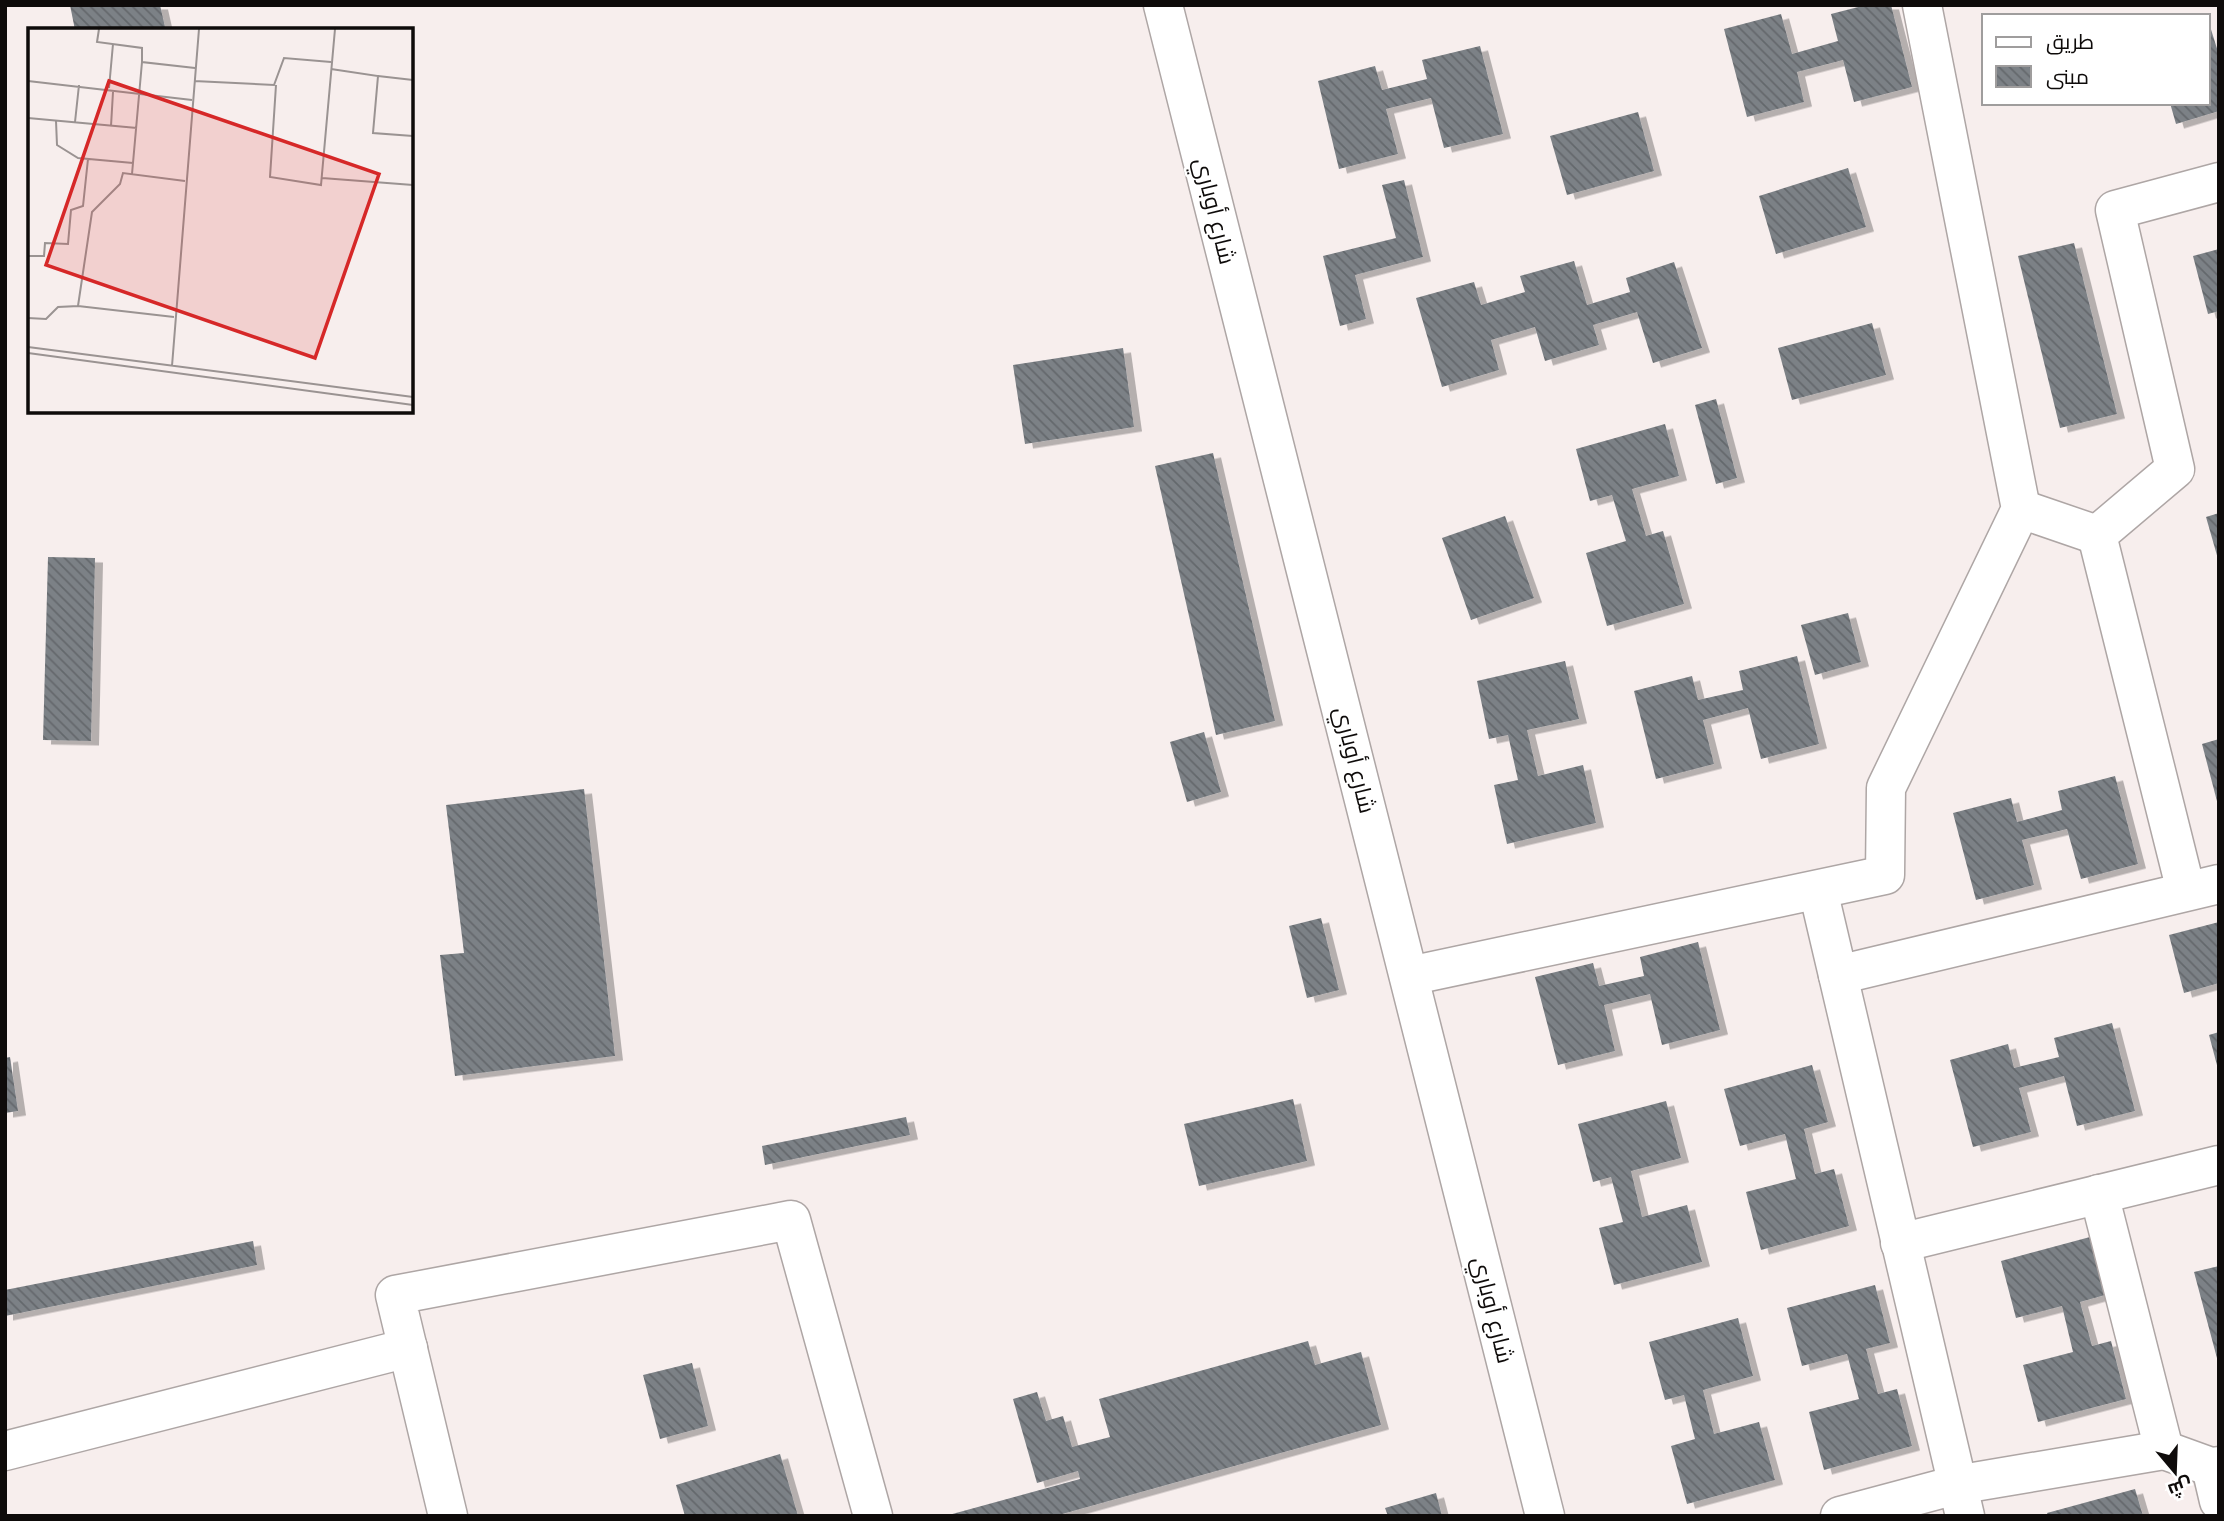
<svg xmlns="http://www.w3.org/2000/svg" width="2224" height="1521" viewBox="0 0 2224 1521" font-family="Montserrat,Cairo,sans-serif">
  <style>
    .building { fill: url(#building-back-hatch); filter: url(#shadow) }
    .lines { fill: none; stroke-linecap: round; stroke-linejoin: round }
    .minor-casing { stroke: #aea6a5; stroke-width: 41 }
    .minor { stroke: #fff; stroke-width: 38 }
    .labels { text-anchor: middle; stroke-width: 5; stroke-linejoin: round; paint-order: stroke }
    .street-label { font-size: 23px; fill: #0e0b0a; stroke: #fff }
    .inset-road { fill: none; stroke: #9a9392; stroke-width: 2 }
    .view { fill: #d62828; fill-opacity: 0.15; stroke: #d62828; stroke-width: 3.5 }
    .inset-edge { fill: none; stroke: #0e0b0a; stroke-width: 3.5 }
  </style>
  <defs>
    <pattern id="building-back-hatch" width="6" height="6" patternUnits="userSpaceOnUse" patternTransform="scale(1.75)"><rect width="6" height="6" fill="#7c8186"/><path d="M-1 5l2 2M0 0l6 6M5-1l2 2" fill="none" stroke="#64686c"/></pattern>
    <filter id="shadow"><feDropShadow dx="8" dy="4.5" stdDeviation="0" flood-color="#0004"/></filter>
  </defs>
  <rect width="100%" height="100%" fill="#f7eeed"/>
  <g class="building">
    <polygon points="70,5 160,5 165,27 152,30 75,30"/>
    <polygon points="1866,5 1891,5 1912,87 1854,102 1843,60 1797,72 1804,102 1747,117 1724,29 1781,14 1792,54 1838,41 1831,14"/>
    <polygon points="2209,23 2219,55 2219,111 2176,124 2170,103 2208,103"/>
    <polygon points="1480,46 1503,134 1444,148 1431,98 1386,109 1398,154 1339,169 1318,81 1375,66 1382,90 1427,79 1422,60"/>
    <polygon points="1638,112 1654,171 1567,195 1550,136"/>
    <polygon points="1848,168 1866,227 1776,254 1759,196"/>
    <polygon points="1404,180 1423,257 1355,275 1366,319 1340,326 1323,256 1396,238 1382,185"/>
    <polygon points="2074,243 2117,414 2060,428 2018,256"/>
    <polygon points="2219,249 2219,311 2208,314 2193,256"/>
    <polygon points="1574,261 1587,305 1630,292 1626,278 1674,262 1702,348 1653,363 1637,312 1593,325 1599,345 1545,361 1535,327 1491,340 1499,370 1442,387 1416,298 1474,282 1481,305 1525,292 1520,276"/>
    <polygon points="1872,323 1886,375 1792,400 1778,348"/>
    <polygon points="1123,348 1134,427 1025,444 1013,365"/>
    <polygon points="1716,399 1737,478 1716,484 1695,405"/>
    <polygon points="1665,424 1679,476 1632,489 1646,536 1663,531 1684,604 1607,626 1586,553 1626,541 1612,495 1590,501 1576,449"/>
    <polygon points="1213,453 1275,721 1216,735 1155,466"/>
    <polygon points="2219,513 2219,559 2218,559 2206,517"/>
    <polygon points="1505,516 1534,598 1471,620 1442,538"/>
    <polygon points="48,557 95,558 91,741 43,740"/>
    <polygon points="1848,613 1861,662 1815,675 1801,625"/>
    <polygon points="1797,656 1819,744 1761,759 1748,708 1703,720 1714,764 1656,779 1634,691 1692,676 1698,700 1743,690 1739,671"/>
    <polygon points="1565,661 1579,719 1527,730 1538,776 1583,765 1596,823 1507,844 1494,785 1518,780 1508,735 1489,739 1477,681"/>
    <polygon points="1204,732 1221,792 1187,802 1170,742"/>
    <polygon points="2219,739 2219,805 2218,805 2202,744"/>
    <polygon points="2115,776 2138,864 2081,879 2067,829 2022,840 2034,885 1976,900 1953,813 2011,798 2017,822 2062,810 2058,791"/>
    <polygon points="584,789 615,1056 455,1076 440,955 464,953 446,805"/>
    <polygon points="1321,918 1339,990 1307,998 1289,926"/>
    <polygon points="2219,922 2219,983 2184,993 2169,935"/>
    <polygon points="1698,942 1720,1030 1662,1045 1650,994 1604,1005 1615,1051 1558,1065 1535,977 1593,963 1599,986 1644,976 1640,957"/>
    <polygon points="2112,1023 2135,1111 2077,1126 2064,1076 2019,1088 2031,1132 1973,1147 1950,1060 2008,1044 2014,1068 2059,1057 2054,1038"/>
    <polygon points="2219,1032 2219,1069 2218,1069 2209,1035"/>
    <polygon points="10,1057 18,1111 5,1113 5,1058"/>
    <polygon points="1812,1065 1828,1122 1804,1129 1815,1174 1834,1169 1849,1226 1761,1250 1746,1192 1796,1179 1785,1134 1740,1146 1724,1089"/>
    <polygon points="1293,1099 1307,1161 1199,1186 1184,1124"/>
    <polygon points="1666,1101 1681,1158 1631,1171 1642,1217 1687,1205 1702,1262 1614,1285 1599,1228 1623,1222 1611,1177 1593,1182 1578,1124"/>
    <polygon points="906,1117 910,1135 765,1165 762,1146"/>
    <polygon points="2090,1237 2105,1295 2080,1302 2092,1346 2111,1341 2126,1399 2038,1422 2023,1365 2073,1352 2062,1306 2016,1318 2001,1261"/>
    <polygon points="253,1241 257,1265 5,1316 5,1290"/>
    <polygon points="2219,1266 2219,1362 2218,1362 2194,1272"/>
    <polygon points="1875,1285 1890,1343 1866,1349 1878,1394 1897,1389 1912,1446 1824,1470 1809,1412 1859,1399 1847,1354 1802,1366 1787,1308"/>
    <polygon points="1738,1318 1753,1376 1703,1390 1714,1434 1759,1422 1775,1480 1687,1504 1671,1446 1695,1439 1684,1395 1665,1400 1649,1342"/>
    <polygon points="1308,1341 1315,1365 1361,1352 1381,1425 1055,1516 945,1516 1080,1479 1078,1471 1037,1483 1013,1399 1037,1392 1046,1421 1063,1416 1072,1447 1110,1437 1099,1399"/>
    <polygon points="692,1363 708,1426 660,1439 643,1375"/>
    <polygon points="780,1454 798,1516 685,1516 676,1485"/>
    <polygon points="2135,1489 2143,1516 2048,1516 2047,1513"/>
    <polygon points="1436,1493 1442,1516 1388,1516 1385,1508"/>
  </g>
  <g class="lines">
    <g class="minor-casing">
      <g id="minor">
        <polyline points="1163,5 1545,1516"/>
        <polyline points="2021,509 2097,535"/>
        <polyline points="1818,890 1965,1516"/>
        <polyline points="2186,891 2097,535 2175,469 2115,210 2219,182"/>
        <polyline points="1838,975 2219,884"/>
        <polyline points="1409,976 1885,875 1886,788 2021,509 1922,5"/>
        <polyline points="2099,1194 2164,1450"/>
        <polyline points="1900,1243 2219,1165"/>
        <polyline points="2164,1450 2211,1467 2219,1466"/>
        <polyline points="5,1451 408,1348"/>
        <polyline points="2211,1467 2219,1501"/>
        <polyline points="448,1516 395,1295 791,1220 873,1516"/>
        <polyline points="1840,1516 1956,1485 2164,1450"/>
      </g>
    </g>
    <use href="#minor" class="minor"/>
  </g>
  <g class="labels">
    <g class="street-label">
      <text transform="translate(1215 211) rotate(76)" y="8">شارع أوباري</text>
      <text transform="translate(1355 760) rotate(76)" y="8">شارع أوباري</text>
      <text transform="translate(1493 1310) rotate(76)" y="8">شارع أوباري</text>
    </g>
  </g>
  <g transform="translate(28 28)">
    <rect width="385" height="385" fill="#f7eeed"/>
    <path class="inset-road" d="M71,1L69,14L114,20V34L167,40M303,41L350,48L345,105L385,108M350,48L385,52M0,53L164,72M166,53L246,57L256,30L303,34M248,57L242,149L293,157L307,1M81,60L85,16M0,90L109,100M28,93L29,117L50,130L105,135M47,94L51,57M83,98L85,64M104,146L114,34M294,150L385,157M0,228H16L17,215L40,216L43,182L55,178L60,131M50,278L146,289M0,290L18,291L30,279L50,278L64,184L92,156L95,145L157,153M0,319L385,369M0,325L385,377M144,338L171,1"/>
    <path class="view" d="M81,53L351,146L287,330L18,237Z"/>
    <rect width="385" height="385" class="inset-edge"/>
  </g>
  <rect width="2224" height="1521" fill="none" stroke="#0e0b0a" stroke-width="14"/>
  <rect x="1982" y="14" width="228" height="91" fill="#ffffff" stroke="#9f9d9d" stroke-width="2"/>
  <rect x="1996" y="37" width="35" height="10" fill="#ffffff" stroke="#9f9d9d" stroke-width="2"/>
  <text x="2046" y="49" font-size="21" fill="#0e0b0a">طريق</text>
  <rect x="1996" y="66" width="35" height="21" fill="url(#building-back-hatch)" stroke="#9f9d9d" stroke-width="2"/>
  <text x="2046" y="84" font-size="21" fill="#0e0b0a">مبنى</text>
  <g transform="translate(2175 1472) rotate(161)" stroke="#ffffff" stroke-width="5" paint-order="stroke">
  <path d="M0-5L12 26L0 18L-12 26Z" fill="#0e0b0a"/>
  <text y="-10" font-size="19" font-weight="bold" text-anchor="middle" fill="#0e0b0a">ش</text>
  </g>
</svg>
